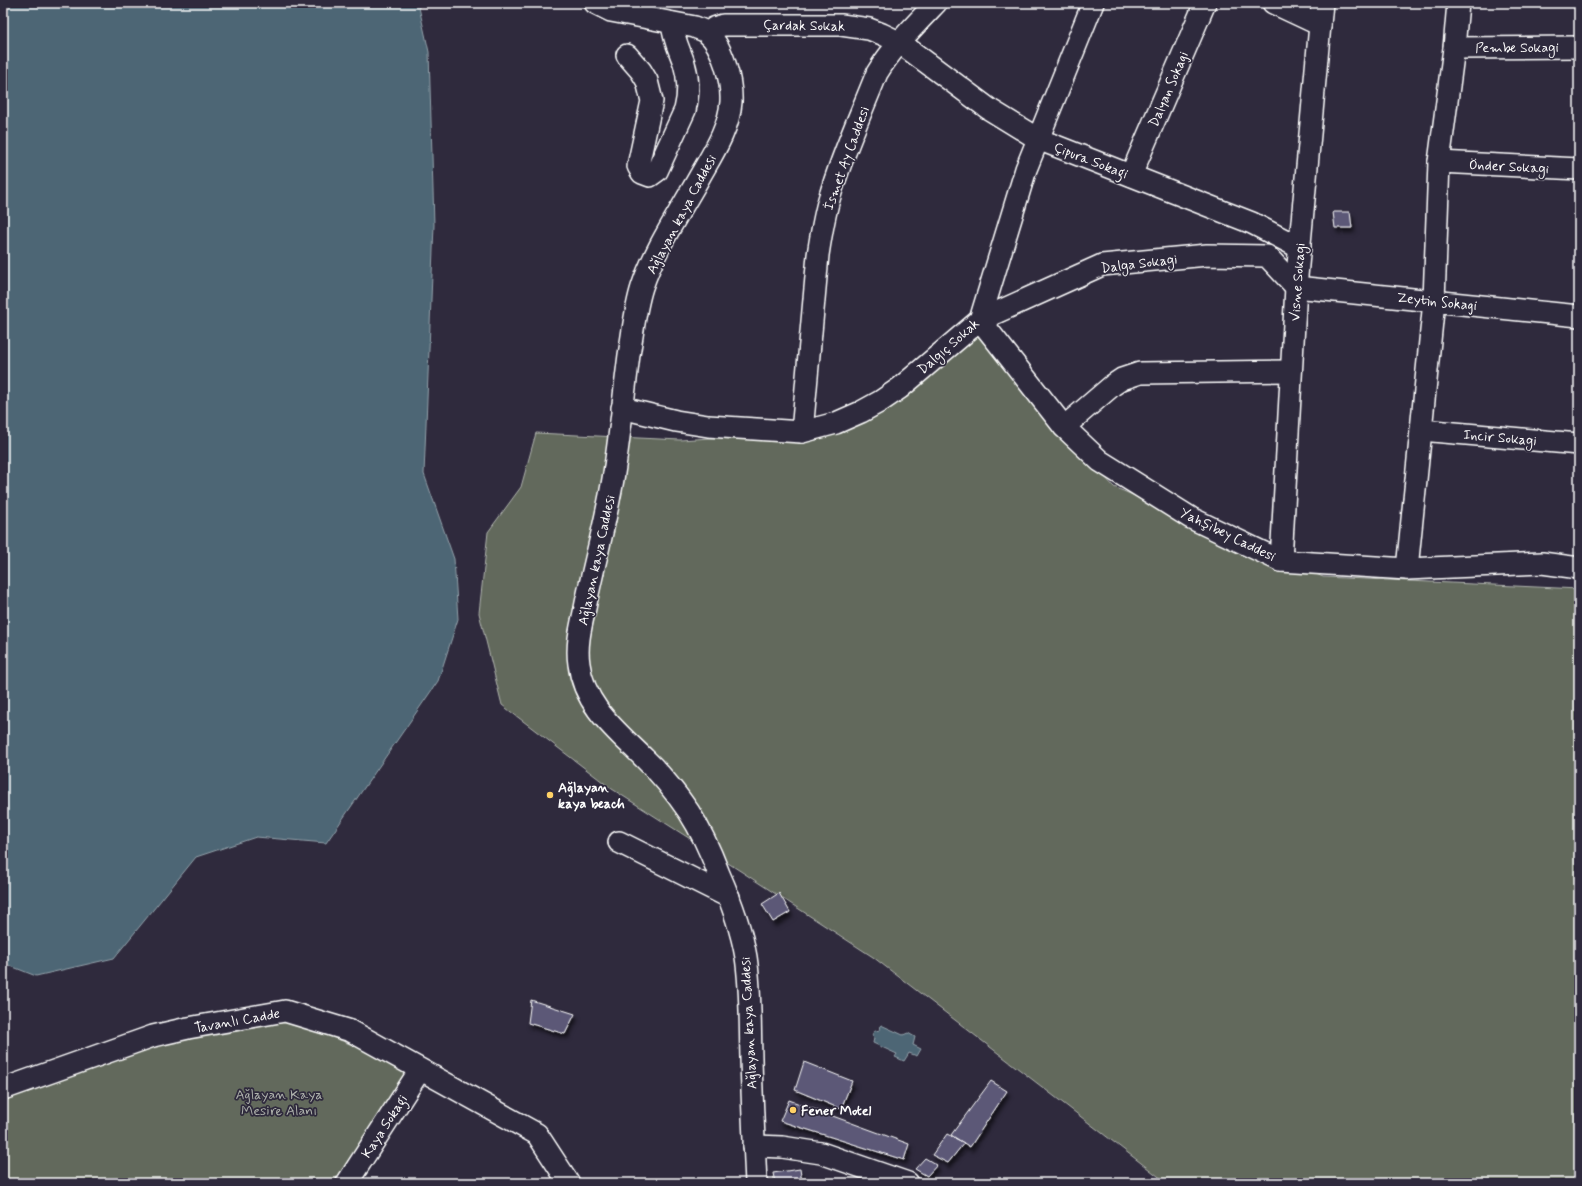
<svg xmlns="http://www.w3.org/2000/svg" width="1582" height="1186" viewBox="0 0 1582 1186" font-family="Mynerve,sans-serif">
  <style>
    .green { fill: #62695c; stroke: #b0b4ae }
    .water { fill: #4d6674; stroke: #94a3ac }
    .building { fill: #5c5977; stroke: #fff; filter: url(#shadow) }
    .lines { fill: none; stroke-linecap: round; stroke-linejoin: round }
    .minor-casing { stroke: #fff; stroke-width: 24 }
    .minor { stroke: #2f2a3d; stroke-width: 21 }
    .poi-dot { fill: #ffd166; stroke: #2f2a3d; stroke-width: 1.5 }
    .labels { text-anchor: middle; stroke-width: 3.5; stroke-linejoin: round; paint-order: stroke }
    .street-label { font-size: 14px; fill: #fff; stroke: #2f2a3d }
    .poi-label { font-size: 14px; font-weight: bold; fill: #fff; stroke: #2f2a3d; text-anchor: start }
    .park-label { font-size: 14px; fill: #b0b4ae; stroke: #2f2a3d }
  </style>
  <defs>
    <filter id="shadow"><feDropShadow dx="2.5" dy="4.5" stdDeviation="2" flood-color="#0009"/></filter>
  </defs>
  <rect width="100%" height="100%" fill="#2f2a3d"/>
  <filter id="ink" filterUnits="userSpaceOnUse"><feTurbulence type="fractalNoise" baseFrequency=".025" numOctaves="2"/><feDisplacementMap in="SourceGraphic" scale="8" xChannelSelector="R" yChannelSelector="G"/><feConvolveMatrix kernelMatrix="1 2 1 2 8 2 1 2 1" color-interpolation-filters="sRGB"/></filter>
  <g filter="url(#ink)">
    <g class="green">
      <polygon points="970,328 1114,487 1323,577 1579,589 1579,1183 1167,1183 873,957 742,872 612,789 502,705 479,613 488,532 521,487 536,433 680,440 802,432 836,423"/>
      <polygon points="290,1020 407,1067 407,1074 333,1183 3,1183 3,1096 161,1042"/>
    </g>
    <g class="water">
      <polygon points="3,3 418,3 429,52 434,225 424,474 454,559 458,619 438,681 326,843 256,837 196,857 114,958 36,976 3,963"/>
      <path d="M881,1025L903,1035L908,1033L915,1037L913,1045L921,1049L917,1056L909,1053L904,1061L895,1057L897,1054L873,1043L874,1038L872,1036C873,1031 875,1031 880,1030Z"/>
    </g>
    <g class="building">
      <polygon points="1333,212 1350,212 1352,228 1335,228"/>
      <polygon points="779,893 790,912 773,922 762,904"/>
      <polygon points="531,1000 575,1014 565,1034 528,1023"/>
      <polygon points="804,1062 852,1081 841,1109 795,1090"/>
      <polygon points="991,1081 1007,1091 970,1147 951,1135"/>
      <polygon points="789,1100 909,1144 904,1160 780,1121"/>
      <polygon points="947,1134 964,1143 948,1163 932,1155"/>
      <polygon points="925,1158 937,1165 927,1176 915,1169"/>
      <polygon points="800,1169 802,1183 775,1183 773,1173"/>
      <polygon points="812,1179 836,1181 836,1183 813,1183"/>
    </g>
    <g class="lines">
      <g class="minor-casing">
        <g id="minor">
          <path d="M595,3L611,11L695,27C699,29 703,30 706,32C723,45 732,82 731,102C729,129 713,153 700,176C680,212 655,248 642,287C635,309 633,332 629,355C624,394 620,434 614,473C607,518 594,563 585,608C581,626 576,645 579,664C584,706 617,731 645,759C662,775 676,793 689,812C702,832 711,853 719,874C731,901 741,928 746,957C751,990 750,1025 751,1058C752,1099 754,1141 756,1183"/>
          <polyline points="1273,3 1320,25"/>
          <polyline points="708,33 714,28 723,25 841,25 869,29 882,34 899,42 989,109 1038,139 1252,223 1300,248"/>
          <polyline points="1454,48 1579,47"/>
          <path d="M627,55L641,71L647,81L652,101L638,166L642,173L650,176L657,171L685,110C689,94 689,79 684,63C679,49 673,38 672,23"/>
          <polyline points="1439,162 1579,169"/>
          <polyline points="1131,175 1205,3"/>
          <polyline points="1579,316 1296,287 1267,256 1207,255 1102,265 980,320 1064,427 1100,461 1191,518 1281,561 1407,569 1542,563 1579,568"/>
          <polyline points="622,408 676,421 708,426 802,432 836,423 861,412 881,401 900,388 980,320 1026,169 1093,3"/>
          <polyline points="1064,427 1113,385 1122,379 1140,373 1291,371"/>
          <polyline points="1421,430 1579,444"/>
          <path d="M802,432L818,255C821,235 824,215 830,196C842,154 861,114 877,73C893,47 915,25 936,3"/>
          <polyline points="1281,561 1296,287 1322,3"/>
          <polyline points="1407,569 1434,301 1439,162 1454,48 1458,3"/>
          <polyline points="619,842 729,897"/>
          <polyline points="3,1089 153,1036 188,1028 285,1011 351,1031 537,1134 569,1183"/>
          <polyline points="754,1146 782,1147 821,1153 908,1183"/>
          <polyline points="347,1183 420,1070"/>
        </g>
      </g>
      <use href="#minor" class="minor"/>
    </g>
  </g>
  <g class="poi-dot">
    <circle cx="550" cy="795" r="4"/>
    <circle cx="793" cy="1110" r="4"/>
  </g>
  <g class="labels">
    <g class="street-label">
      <text transform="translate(804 25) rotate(1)" y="5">Çardak Sokak</text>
      <text x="1517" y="52">Pembe Sokagi</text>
      <text transform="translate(1168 89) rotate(-67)" y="5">Dalyan Sokagi</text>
      <text transform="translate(846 158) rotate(-70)" y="5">İsmet Ay Caddesi</text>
      <text transform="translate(1091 160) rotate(21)" y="5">Çipura Sokagi</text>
      <text transform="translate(1509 166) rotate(3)" y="5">Önder Sokagi</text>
      <text transform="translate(681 214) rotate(-62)" y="5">Ağlayan kaya Caddesi</text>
      <text transform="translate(1139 263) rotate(-7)" y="5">Dalga Sokagi</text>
      <text transform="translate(1297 282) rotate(-86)" y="5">Visne Sokagi</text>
      <text transform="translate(1437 301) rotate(6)" y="5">Zeytin Sokagi</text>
      <text transform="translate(948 346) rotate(-41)" y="5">Dalgıç Sokak</text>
      <text transform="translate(1500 437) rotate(5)" y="5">Incir Sokagi</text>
      <text transform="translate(1228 534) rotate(26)" y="5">Yahşibey Caddesi</text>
      <text transform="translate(596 560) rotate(-78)" y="5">Ağlayan kaya Caddesi</text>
      <text transform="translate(237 1020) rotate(-10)" y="5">Tavanlı Cadde</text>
      <text transform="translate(748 1023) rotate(-93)" y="5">Ağlayan kaya Caddesi</text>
      <text transform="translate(384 1126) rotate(-57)" y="5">Kaya Sokagi</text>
    </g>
    <g class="poi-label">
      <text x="558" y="792">Ağlayan<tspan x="558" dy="16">kaya beach</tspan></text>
      <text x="801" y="1115">Fener Motel</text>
    </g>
    <g class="park-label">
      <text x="279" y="1099">Ağlayan Kaya<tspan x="279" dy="16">Mesire Alanı</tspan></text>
    </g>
  </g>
  <rect width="1582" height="1186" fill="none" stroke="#2f2a3d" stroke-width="16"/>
  <rect x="8" y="8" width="1566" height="1170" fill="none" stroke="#fff" stroke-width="1.5" filter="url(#ink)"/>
</svg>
